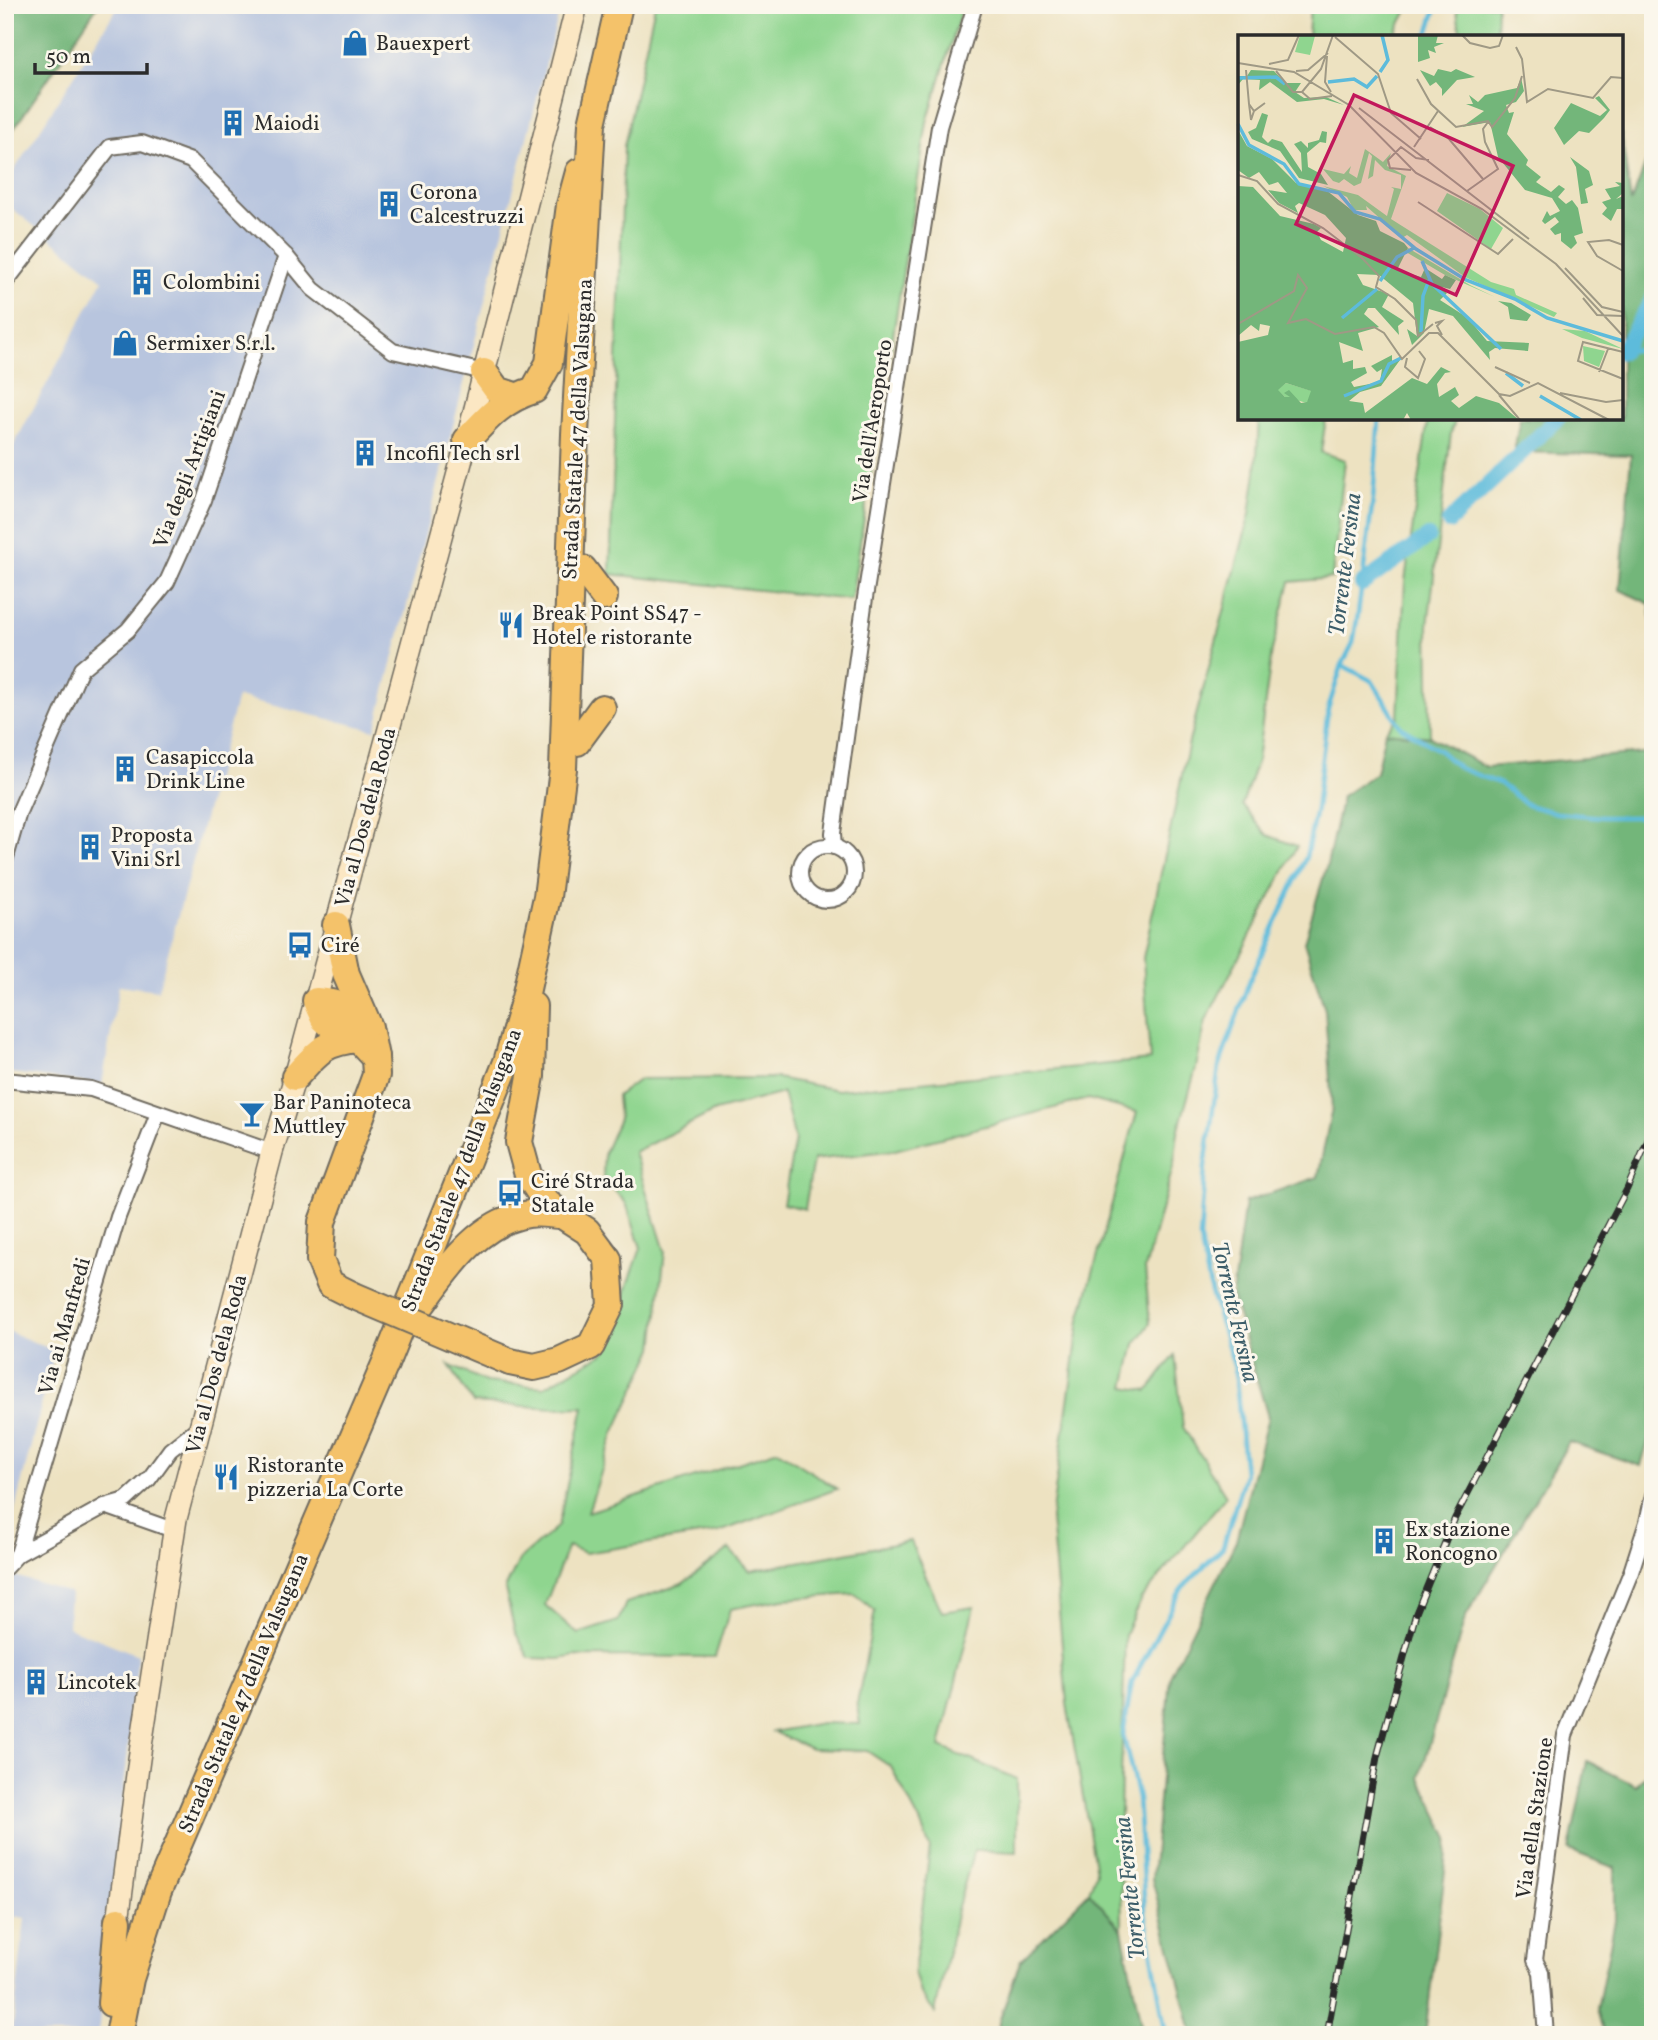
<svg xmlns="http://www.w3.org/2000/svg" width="1658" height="2040" viewBox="0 0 1658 2040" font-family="Vollkorn,serif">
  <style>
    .industrial { fill: #b8c5de }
    .green { fill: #8fd58f; stroke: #5d805d; stroke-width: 2 }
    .forest { fill: #73b67a; stroke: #4f7052; stroke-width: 2 }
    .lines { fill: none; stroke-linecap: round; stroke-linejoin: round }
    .stream { stroke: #5dbbdb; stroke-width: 4.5 }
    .canal { stroke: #5dbbdb; stroke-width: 16 }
    .street-casing { stroke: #6f6b60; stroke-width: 18 }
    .secondary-casing { stroke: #6f6b60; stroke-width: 24 }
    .highway-casing { stroke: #6f6b60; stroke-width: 30 }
    .street { stroke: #fff; stroke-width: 14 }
    .secondary { stroke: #fbe7c3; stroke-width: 21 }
    .highway { stroke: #f4c26a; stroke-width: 26 }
    .rail-casing { stroke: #2b2b2b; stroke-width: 7 }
    .rail { stroke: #fbf7ec; stroke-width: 4.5; stroke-dasharray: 13; stroke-linecap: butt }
    .highway-bridge-casing { stroke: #6f6b60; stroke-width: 30; stroke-linecap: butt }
    .highway-bridge { stroke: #f4c26a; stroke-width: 26 }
    .labels { text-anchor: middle; stroke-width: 6; stroke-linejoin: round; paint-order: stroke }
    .poi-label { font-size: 21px; fill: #2b2b2b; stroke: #fbf7ec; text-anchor: start }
    .street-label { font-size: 21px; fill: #2b2b2b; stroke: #fbf7ec }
    .water-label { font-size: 23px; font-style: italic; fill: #3c5d69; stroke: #fbf7ec }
    .inset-river { fill: none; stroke: #5dbbdb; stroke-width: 3.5 }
    .inset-road { fill: none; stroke: #9f9985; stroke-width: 2 }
    .view { fill: #c2185b; fill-opacity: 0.15; stroke: #c2185b; stroke-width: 3.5 }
    .inset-edge { fill: none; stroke: #2b2b2b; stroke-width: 3.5 }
  </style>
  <rect width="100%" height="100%" fill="#fbf7ec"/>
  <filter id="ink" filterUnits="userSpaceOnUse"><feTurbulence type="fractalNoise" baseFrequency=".0143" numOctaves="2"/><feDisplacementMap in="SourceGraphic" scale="14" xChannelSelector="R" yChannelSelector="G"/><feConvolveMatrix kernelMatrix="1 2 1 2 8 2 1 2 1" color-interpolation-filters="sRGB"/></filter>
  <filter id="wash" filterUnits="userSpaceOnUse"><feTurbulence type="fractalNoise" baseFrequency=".00686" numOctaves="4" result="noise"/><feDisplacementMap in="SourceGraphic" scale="28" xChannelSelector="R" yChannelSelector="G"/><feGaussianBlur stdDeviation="1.57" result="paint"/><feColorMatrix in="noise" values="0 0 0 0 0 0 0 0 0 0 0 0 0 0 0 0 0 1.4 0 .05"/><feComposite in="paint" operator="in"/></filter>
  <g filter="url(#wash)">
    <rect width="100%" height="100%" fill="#ede2c1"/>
    <g class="industrial">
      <polygon points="119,5 561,5 375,730 237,697 158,990 119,985 102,1085 5,1072 5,461 103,280 5,203 5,185"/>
      <polygon points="5,1330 55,1351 5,1548"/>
      <polygon points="5,1573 70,1593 68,1627 138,1655 98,2035 12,2035 25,1918 5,1915"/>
    </g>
    <g class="green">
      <polygon points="655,5 963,5 927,122 851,600 610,574 624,146"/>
      <polygon points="1310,5 1410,5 1393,37 1308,37"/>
      <polygon points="1456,5 1497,5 1496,37 1461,37"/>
      <polygon points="1259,418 1326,418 1321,452 1345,460 1332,578 1290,582 1272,650 1257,761 1242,805 1267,835 1297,846 1206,1020 1196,1068 1178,1132 1174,1163 1145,1269 1150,1324 1135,1344 1125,1387 1148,1391 1175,1355 1183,1427 1226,1496 1141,1599 1125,1634 1120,1815 1122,1930 1089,1892 1096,1872 1067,1704 1051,1518 1080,1320 1137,1112 1088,1099 895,1150 813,1160 805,1209 783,1204 795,1139 783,1093 715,1111 634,1152 665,1251 654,1348 614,1433 588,1512 778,1450 837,1489 719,1532 585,1553 568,1546 545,1605 578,1634 618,1621 626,1603 682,1584 729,1549 750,1571 910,1541 942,1612 974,1607 940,1747 1017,1779 1017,1852 974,1850 957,1910 935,2013 920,1993 914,1972 930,1848 920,1822 891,1767 867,1751 811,1749 773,1732 821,1723 860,1724 857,1704 875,1611 855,1594 783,1599 730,1609 715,1657 576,1656 559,1659 529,1658 515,1632 505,1589 519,1560 558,1526 584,1407 556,1408 473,1403 449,1365 486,1382 544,1387 604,1353 641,1248 626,1203 603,1178 604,1153 619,1119 617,1096 640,1079 777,1078 838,1090 1150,1060 1143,958 1189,742 1250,514 1256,472"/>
      <polygon points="1428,418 1456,418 1451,433 1428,626 1430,737 1385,732 1398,717 1405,581"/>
    </g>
    <g class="forest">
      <polygon points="5,5 98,5 5,142"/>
      <polygon points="1621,133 1631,203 1653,144 1653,636 1650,604 1620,590 1631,455 1514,452 1520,418 1621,418"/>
      <polygon points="1385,732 1430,737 1486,767 1653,752 1653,1425 1641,1466 1569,1442 1465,1618 1420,1778 1449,1838 1425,2035 1193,2035 1152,1879 1170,1676 1236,1541 1268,1417 1232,1296 1245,1202 1318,1177 1332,1108 1325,1010 1304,942 1327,865 1342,796 1376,773"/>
      <polygon points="1587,1761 1636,1786 1653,1766 1653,2035 1604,2035 1597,2009 1615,1921 1615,1868 1569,1850"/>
      <polygon points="1089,1892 1122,1930 1143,2035 998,2035 999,2022 1020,1961"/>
    </g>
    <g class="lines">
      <g class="stream">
        <polyline points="1427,37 1437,5"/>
        <polyline points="1622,352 1641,349 1653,343"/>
        <polyline points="1342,665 1372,681 1400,726 1441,752 1459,768 1501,784 1527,805 1557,813 1603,817 1653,817"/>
        <polyline points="1166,2035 1145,1913 1138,1798 1123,1734 1132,1682 1182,1588 1223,1547 1245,1474 1235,1368 1211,1292 1200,1238 1205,1166 1219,1067 1249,982 1306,857 1316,809 1328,709 1342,665 1353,643 1358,614 1373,499 1379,418"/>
      </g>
      <g class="canal">
        <polyline points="1621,352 1653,299"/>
        <polyline points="1449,522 1558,418"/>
        <polyline points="1362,584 1428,537"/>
      </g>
    </g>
  </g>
  <g filter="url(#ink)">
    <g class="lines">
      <g class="street-casing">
        <g id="street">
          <polyline points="5,283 110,147 142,143 191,161 286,256 313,289 393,351 484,372"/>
          <circle cx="827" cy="873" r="27"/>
          <polyline points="834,847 833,833 865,598 939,127 975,5"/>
          <polyline points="5,861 19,812 81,669 128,630 167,582 204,500 286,256"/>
          <polyline points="5,1080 91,1089 272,1152"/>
          <polyline points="105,1506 173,1530"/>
          <polyline points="18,1554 105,1506 126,1500 149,1479 170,1450 200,1426"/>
          <polyline points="5,1568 18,1554 118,1217 158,1113"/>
          <polyline points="1546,2035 1541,1972 1535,1960 1565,1735 1631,1572 1647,1522 1653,1495"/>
        </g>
      </g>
      <g class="secondary-casing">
        <polyline id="secondary" points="118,1921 139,1759 176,1519 272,1152 295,1077 467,440 577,5"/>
      </g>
      <g class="highway-casing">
        <g id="highway">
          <polyline points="484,372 497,390 515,396"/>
          <path d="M467,440C488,417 503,400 534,390L549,363L570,205L579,172"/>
          <polyline points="583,569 604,597"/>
          <polyline points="577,742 602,708"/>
          <polyline points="336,925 346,974 369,1027 375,1057 376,1075 322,1222 320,1260 330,1284 352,1295"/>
          <path d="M366,1024C349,1007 340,1003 316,1001L324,1019L338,1032L358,1039L375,1057"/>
          <path d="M295,1077C317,1053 323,1042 358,1039"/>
          <path d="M422,1304C449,1267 479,1221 529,1214C539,1212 552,1215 562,1215"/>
          <polyline points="510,1362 534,1367 559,1361 591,1346 611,1305 608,1259 587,1231 562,1215 546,1202 528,1175 519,1142 531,1076 533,1006"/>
          <polyline points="111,2003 118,1921"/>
          <polyline points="119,2035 130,1979 158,1891 386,1362 507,1062 525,998 547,897 563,769 575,434 592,124 619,5"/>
        </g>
      </g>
      <use href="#street" class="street"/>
      <use href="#secondary" class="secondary"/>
      <use href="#highway" class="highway"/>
      <g class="rail-casing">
        <polyline id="rail" points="1327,2035 1377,1757 1416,1613 1455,1518 1627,1189 1653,1128"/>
      </g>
      <use href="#rail" class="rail"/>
      <g class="highway-bridge-casing">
        <polyline id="highway-bridge" points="352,1295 510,1362"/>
      </g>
      <use href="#highway-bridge" class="highway-bridge"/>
    </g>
  </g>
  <defs>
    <g id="shop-bare" transform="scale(2.1)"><path d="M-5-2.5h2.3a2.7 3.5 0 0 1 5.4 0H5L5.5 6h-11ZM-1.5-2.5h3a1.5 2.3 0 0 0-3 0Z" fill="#1f6fb2" stroke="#fbf7ec" stroke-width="2.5" paint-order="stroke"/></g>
    <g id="building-bare" transform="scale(2.1)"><path d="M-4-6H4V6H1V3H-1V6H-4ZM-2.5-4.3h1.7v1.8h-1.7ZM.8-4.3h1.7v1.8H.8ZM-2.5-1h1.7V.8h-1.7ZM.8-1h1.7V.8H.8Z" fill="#1f6fb2" stroke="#fbf7ec" stroke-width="2.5" paint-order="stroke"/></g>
    <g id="restaurant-bare" transform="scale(2.1)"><path d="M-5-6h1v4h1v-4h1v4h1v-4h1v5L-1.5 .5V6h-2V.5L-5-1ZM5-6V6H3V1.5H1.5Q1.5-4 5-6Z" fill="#1f6fb2" stroke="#fbf7ec" stroke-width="2.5" paint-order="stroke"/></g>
    <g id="bus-bare" transform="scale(2.1)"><path d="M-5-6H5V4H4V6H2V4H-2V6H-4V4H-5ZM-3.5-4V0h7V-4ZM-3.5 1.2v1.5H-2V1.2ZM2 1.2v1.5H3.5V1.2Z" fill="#1f6fb2" stroke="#fbf7ec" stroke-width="2.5" paint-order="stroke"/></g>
    <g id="bar-bare" transform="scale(2.1)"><path d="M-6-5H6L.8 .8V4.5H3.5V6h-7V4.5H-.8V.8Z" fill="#1f6fb2" stroke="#fbf7ec" stroke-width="2.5" paint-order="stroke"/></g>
  </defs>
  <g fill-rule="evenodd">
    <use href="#shop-bare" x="355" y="43"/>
    <use href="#building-bare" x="233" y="123"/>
    <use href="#building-bare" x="389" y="204"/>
    <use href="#building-bare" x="142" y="282"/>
    <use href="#shop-bare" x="125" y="343"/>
    <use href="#building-bare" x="365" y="453"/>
    <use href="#restaurant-bare" x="511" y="625"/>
    <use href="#building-bare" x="125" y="769"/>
    <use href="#building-bare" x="90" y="847"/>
    <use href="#bus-bare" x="300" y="945"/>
    <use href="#bar-bare" x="252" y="1114"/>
    <use href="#bus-bare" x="510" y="1193"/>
    <use href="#restaurant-bare" x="226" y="1477"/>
    <use href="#building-bare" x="1384" y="1541"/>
    <use href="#building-bare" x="36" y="1682"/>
  </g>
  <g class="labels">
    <g class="poi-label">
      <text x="376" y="50">Bauexpert</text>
      <text x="254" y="130">Maiodi</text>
      <text x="410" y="199">Corona<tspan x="410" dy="24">Calcestruzzi</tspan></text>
      <text x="163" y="289">Colombini</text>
      <text x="146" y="350">Sermixer S.r.l.</text>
      <text x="386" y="460">Incofil Tech srl</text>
      <text x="532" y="620">Break Point SS47 -<tspan x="532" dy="24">Hotel e ristorante</tspan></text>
      <text x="146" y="764">Casapiccola<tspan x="146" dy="24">Drink Line</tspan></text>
      <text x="111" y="842">Proposta<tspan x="111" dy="24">Vini Srl</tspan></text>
      <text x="321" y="952">Ciré</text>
      <text x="273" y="1109">Bar Paninoteca<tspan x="273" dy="24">Muttley</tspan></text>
      <text x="531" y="1188">Ciré Strada<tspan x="531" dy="24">Statale</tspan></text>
      <text x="247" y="1472">Ristorante<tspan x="247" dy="24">pizzeria La Corte</tspan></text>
      <text x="1405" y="1536">Ex stazione<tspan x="1405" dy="24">Roncogno</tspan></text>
      <text x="57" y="1689">Lincotek</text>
    </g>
    <g class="street-label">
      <text transform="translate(872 421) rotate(-81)" y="7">Via dell'Aeroporto</text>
      <text transform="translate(577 429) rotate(-87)" y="7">Strada Statale 47 della Valsugana</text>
      <text transform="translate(189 469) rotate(-69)" y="7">Via degli Artigiani</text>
      <text transform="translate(365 817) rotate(-75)" y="7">Via al Dos dela Roda</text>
      <text transform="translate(461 1170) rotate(-69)" y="7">Strada Statale 47 della Valsugana</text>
      <text transform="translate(64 1326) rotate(-74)" y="7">Via ai Manfredi</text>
      <text transform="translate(216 1364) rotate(-75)" y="7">Via al Dos dela Roda</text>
      <text transform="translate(243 1693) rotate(-67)" y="7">Strada Statale 47 della Valsugana</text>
      <text transform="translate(1534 1818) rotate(-82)" y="7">Via della Stazione</text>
    </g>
    <g class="water-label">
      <text transform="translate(1344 564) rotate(-83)" y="8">Torrente Fersina</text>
      <text transform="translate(1236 1312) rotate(77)" y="8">Torrente Fersina</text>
      <text transform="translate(1129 1888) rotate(-96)" y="8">Torrente Fersina</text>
    </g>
  </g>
  <g transform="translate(1238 35)">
    <rect width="385" height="385" fill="#ede2c1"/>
    <path d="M62,0H81L77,1L72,20L57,17ZM127,114L145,127L153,118L149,131L168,141L153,184L253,247L276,254L278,260L319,278L316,282L227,242L169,200L164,203L128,171L129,175H116L109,162L85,151L120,160L149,181L156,154L153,152L163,154V140L147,135L137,125L135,141L130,144L134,121L131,118L123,148L116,151L106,144L101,148L95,146L85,134L106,139L113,131L111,138L119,143ZM209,158L242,174L265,193L253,214L199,176ZM170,213L232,250L257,262L207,240L168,217ZM324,294L347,296L385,314L344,303ZM345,311L367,316L361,332L346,326ZM48,348L74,356L69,368L47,362L39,355Z" fill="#8fd58f"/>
    <path d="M180,0H200L198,8H206L196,12L198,18L190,15L192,23L180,27ZM200,34L213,37L218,34L237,42L219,45L204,61V54L198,47L192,51L182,35L196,41ZM13,35L36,36L47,48H63L57,57L66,63L88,62L106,70L86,64L59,67L32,47L21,55L22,45L5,44L0,50V41H9ZM283,43L286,56L278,67L268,70L271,78L276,77L269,99L290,125L288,130L303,142L298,147L313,157L321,150L327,154L320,162L328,169L334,165L340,173L345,198L336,201L339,208L333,214L323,206V198L317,200L312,194L321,187L317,182L307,189L304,186L309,176L312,181L322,176L314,163L287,155L260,122L252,87L224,92L246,76L228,69H235L231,60L240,67L247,60L279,53ZM361,61L372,75L366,83L351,98L341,96L326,110L316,93L333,68L362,81L369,75L357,63ZM24,78L30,80L24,102L30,108L34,104L44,107L64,137L63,118L56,109L63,106L70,113V108L81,105L84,96L89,97L88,108L82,107L69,118L70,132L83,139L90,150L61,143L42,116L14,104L10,97L18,93ZM0,95L9,111L34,124L58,148L88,155L120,180L138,186L142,196L166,208L170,213L159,235L183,242L187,233L204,244L207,240L218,245L212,254L204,252L209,258L202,265L230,283L249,306L291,308L290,316L257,313L251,317L252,325L215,281L191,274L186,298L174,310L169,294L179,301L175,268L141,240L119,239L125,250L151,259L144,272L166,286L160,291L161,300L137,273H130L126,279L141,292L120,298L125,316L101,307L105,328L115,325V334L127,332L129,338L113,347L116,352L142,347L144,334L139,337L133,331L154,320V326L162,325L143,351L122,357L111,366L125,368L127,378L174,343L189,349L203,332L213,337L207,338L199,349L201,362L217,352L221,360L213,366L221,373L238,361L261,368L281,385H173L169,378L165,385H0V307L30,300L32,291L22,289L21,296L13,290L0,301V151L15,152L42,181L76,189L83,193L79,197L83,205L105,217L108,203L87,180L61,168L57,171L60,178L41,168L30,155L49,158L40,147L31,150L21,137L11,143L0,135ZM48,348L73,356L69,367L63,368L51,355L46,358L52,362H47L40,355ZM332,122L351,136L355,150L347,154L350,168L343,169L338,132ZM377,147L385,148V158L378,164L385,161V174H379L373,186L364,179L369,173L364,167L373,164L367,154L382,151ZM260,266L273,268L293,280L289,286L272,284L270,272Z" fill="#73b67a" fill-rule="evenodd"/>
    <path class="inset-river" d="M142,37L150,25L144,0M0,43L38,42L47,49M90,47L116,44L129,52L139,41M0,89L11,110L46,129L61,149L101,158L117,177L142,184L178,214L228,245L277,264L309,283L385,306M184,226L194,249L263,314M142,246L159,222L176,213M104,283L139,254M183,297L185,261L191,245M268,338L285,351M106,361L143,346L151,329L163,323M302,361L343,385"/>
    <path class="inset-road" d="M224,0L232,8L252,13L261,11L265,0M97,2L140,39L153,78L183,104M278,12L284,24L289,67L310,54L355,63L373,42L385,43M89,21L87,47L93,57M0,28L56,37L111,70L178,138L244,174L318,229L385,301M31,29L50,25L61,0M8,35L11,69L16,76L27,68M38,36L55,57H64M58,36L70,35L90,18M179,44L193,69L218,92L250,86L254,92L277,63L284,41M64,57L83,34L95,0M64,57L72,64L94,61M11,69L13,85L16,76M121,73L291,204M192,92L211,104L245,144M176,112L200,76M173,135L152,133L150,125L163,112L178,123L191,125M0,140L19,146L40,169L85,193L124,223L141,241L138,252L157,264L178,285L180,301L195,289M229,156L260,134L247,107L245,94L250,87M180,167L260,219L275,204M385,210L371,205L350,207L359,221L385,236M327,233L364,272L385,277M345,263L359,280L385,281M197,288L204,286L199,291L204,300M0,289L56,256L60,240L69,253L50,288L68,284L97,299L136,292L146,298L164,324L191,298H200L261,359L272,361L300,348L371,385M385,317L345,307L340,326L385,344M169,323L167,332L180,343L187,324L181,316M257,332L292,348M361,337L370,314M322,358L368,367L385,365M261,360L282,385"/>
    <path class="view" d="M116,60L275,131L218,260L58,189Z"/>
    <rect width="385" height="385" class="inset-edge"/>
  </g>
  <rect width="1658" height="2040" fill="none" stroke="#fbf7ec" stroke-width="28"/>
  <path d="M35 63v10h112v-10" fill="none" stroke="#2b2b2b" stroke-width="3.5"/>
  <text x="46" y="63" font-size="21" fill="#2b2b2b" stroke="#fbf7ec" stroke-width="5" paint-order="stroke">50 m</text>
</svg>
